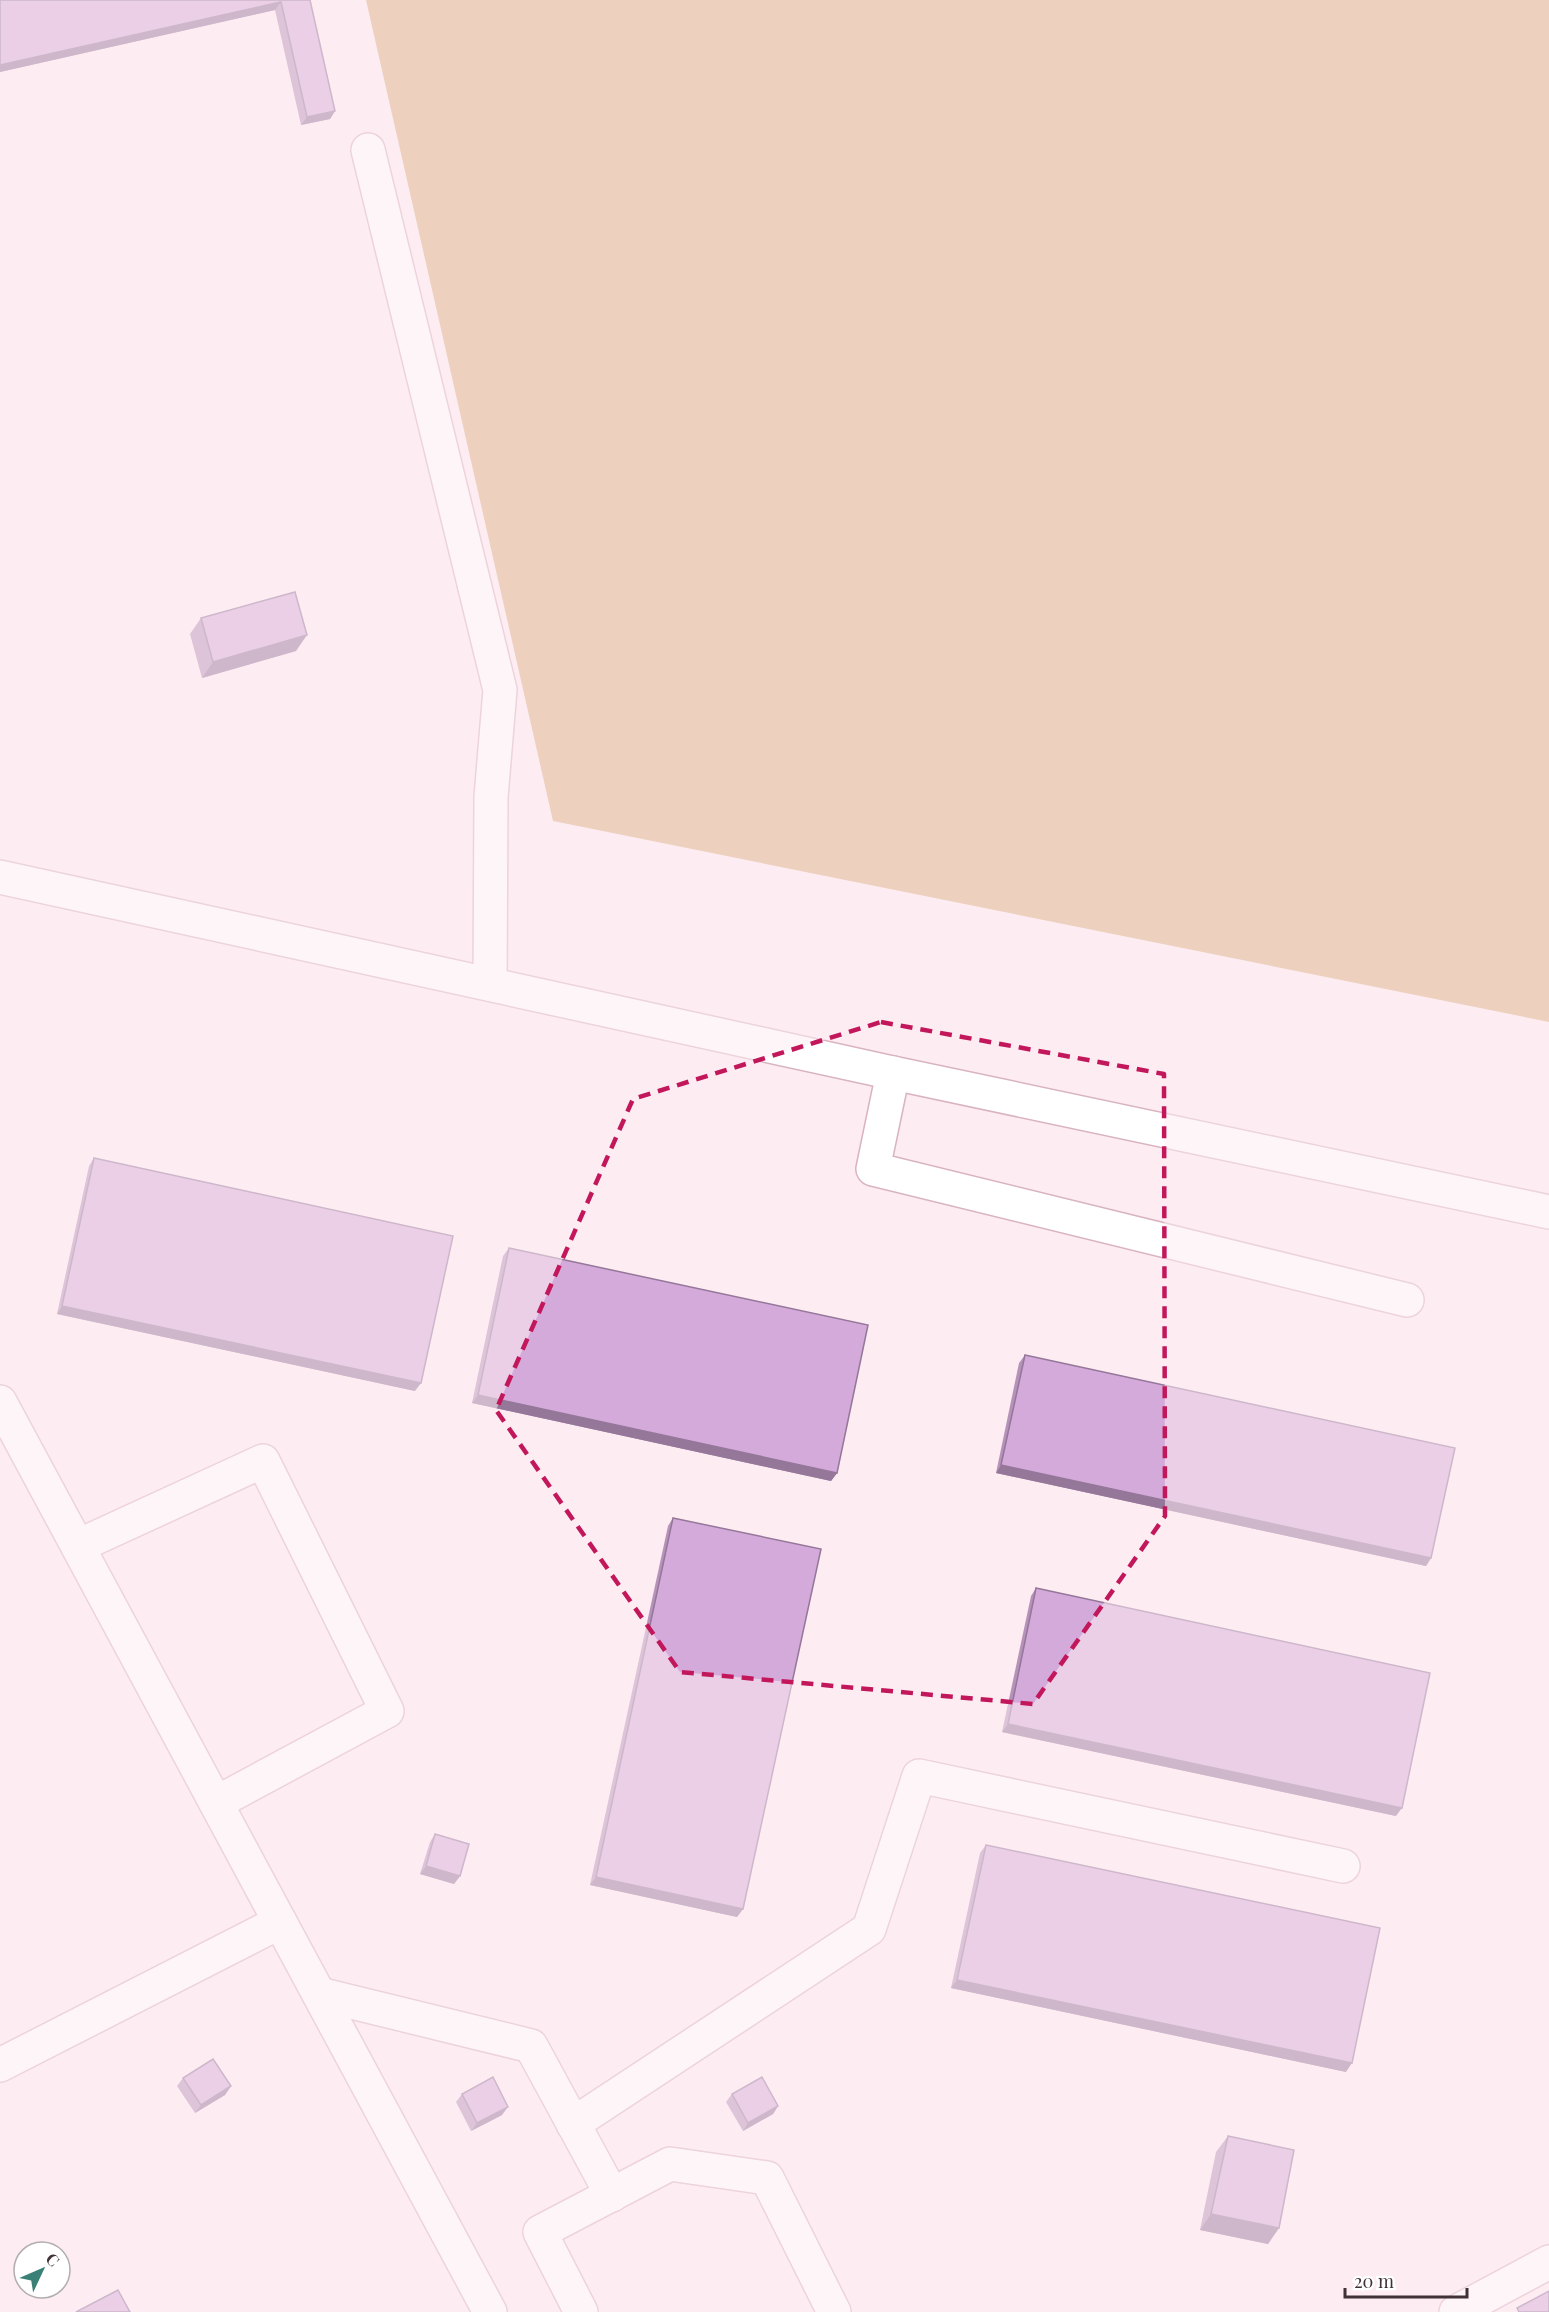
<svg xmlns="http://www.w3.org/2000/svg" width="1549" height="2312" viewBox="0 0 1549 2312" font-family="'Playfair Display',serif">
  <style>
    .forest { fill: #dbae80 }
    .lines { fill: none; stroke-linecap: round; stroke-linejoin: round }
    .minor-casing { stroke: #d9b4c0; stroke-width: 36 }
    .minor { stroke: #fff; stroke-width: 33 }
    .wall { fill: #b692bb }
    .shaded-wall { fill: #947799 }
    .building { fill: #d4aada; stroke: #947799; stroke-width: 1.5 }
    .marked { fill: none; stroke: #c2185b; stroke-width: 4.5; stroke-dasharray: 12 8; stroke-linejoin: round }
  </style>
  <rect width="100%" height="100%" fill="#fdedf2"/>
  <polygon class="forest" points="366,0 1549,0 1549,1022 553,821"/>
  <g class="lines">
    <g class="minor-casing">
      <g id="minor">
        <polyline points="368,150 500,690 491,797 490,984"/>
        <polyline points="0,877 893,1073 1549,1212"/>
        <polyline points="893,1073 873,1169 1407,1300"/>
        <polyline points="0,1402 490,2312"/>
        <polyline points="78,1546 263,1461 387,1711 216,1803"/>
        <polyline points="319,1994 531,2046 612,2195"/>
        <polyline points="0,2065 280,1922"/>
        <polyline points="573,2124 869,1929 919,1776 1343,1866"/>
        <polyline points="581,2312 540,2232 670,2164 767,2178 834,2312"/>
        <polyline points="1456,2312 1549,2262"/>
      </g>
    </g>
    <use href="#minor" class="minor"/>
  </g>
  <g class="wall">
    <polygon points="0,0 310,1 335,111 330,119 301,125 275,10 0,72"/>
    <polygon points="201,618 296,651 202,678 190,634"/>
    <polygon points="94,1158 415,1391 57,1314 89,1166"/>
    <polygon points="509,1248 837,1473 831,1481 472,1403 503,1256"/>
    <polygon points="1025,1355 1431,1558 1426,1566 996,1473 1019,1363"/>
    <polygon points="673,1518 743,1909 737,1917 590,1885 668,1526"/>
    <polygon points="1036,1588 1396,1816 1002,1732 1031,1596"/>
    <polygon points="435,1834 460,1876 454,1884 420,1874 430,1842"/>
    <polygon points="986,1845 1346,2072 951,1988 980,1853"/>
    <polygon points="183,2078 231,2086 225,2095 195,2113 177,2086"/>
    <polygon points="462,2094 502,2115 471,2131 456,2102"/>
    <polygon points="732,2094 778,2106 773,2114 743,2131 726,2102"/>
    <polygon points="1228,2136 1279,2228 1268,2244 1200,2230 1216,2152"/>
  </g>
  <g class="shaded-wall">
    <polygon points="281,2 275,10 0,72 0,65"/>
    <polygon points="335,111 330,119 301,125 307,117"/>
    <polygon points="307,635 296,651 202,678 213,662"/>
    <polygon points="62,1306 421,1383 415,1391 57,1314"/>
    <polygon points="478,1395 837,1473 831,1481 472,1403"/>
    <polygon points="1001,1465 1431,1558 1426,1566 996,1473"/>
    <polygon points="1008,1724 1402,1808 1396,1816 1002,1732"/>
    <polygon points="426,1866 460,1876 454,1884 420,1874"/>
    <polygon points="596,1877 743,1909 737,1917 590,1885"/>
    <polygon points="957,1980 1352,2063 1346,2072 951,1988"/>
    <polygon points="231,2086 225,2095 195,2113 201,2105"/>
    <polygon points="778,2106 773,2114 743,2131 748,2123"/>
    <polygon points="508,2107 502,2115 471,2131 477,2123"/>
    <polygon points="1211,2214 1279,2228 1268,2244 1200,2230"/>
  </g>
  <g class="building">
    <polygon points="0,0 310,0 335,111 307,117 281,2 0,65"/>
    <polygon points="295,592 307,635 213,662 201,618"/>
    <polygon points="94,1158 453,1236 421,1383 62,1306"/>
    <polygon points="509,1248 868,1325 837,1473 478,1395"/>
    <polygon points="1025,1355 1455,1448 1431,1558 1001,1465"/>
    <polygon points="673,1518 821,1549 743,1909 596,1877"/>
    <polygon points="1036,1588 1430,1673 1402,1808 1008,1724"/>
    <polygon points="435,1834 469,1844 460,1876 426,1866"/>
    <polygon points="986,1845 1380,1928 1352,2063 957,1980"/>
    <polygon points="213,2059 231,2086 201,2105 183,2078"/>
    <polygon points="493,2077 508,2107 477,2123 462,2094"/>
    <polygon points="762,2077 778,2106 748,2123 732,2094"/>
    <polygon points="1228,2136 1294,2150 1279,2228 1211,2214"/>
    <polygon points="118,2290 130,2312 76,2312"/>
    <polygon points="1549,2291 1549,2312 1519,2312 1517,2308"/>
  </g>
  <path d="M0 0H1549V2312H0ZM881,1022L1164,1074L1165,1516L1033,1704L680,1672L496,1410L633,1099Z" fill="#fdedf2" fill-opacity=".55" fill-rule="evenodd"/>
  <path class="marked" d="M881,1022L1164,1074L1165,1516L1033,1704L680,1672L496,1410L633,1099Z"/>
  <g transform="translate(42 2270) rotate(46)"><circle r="28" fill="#ffffff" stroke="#b2adae" stroke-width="1.5"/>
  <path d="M0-4.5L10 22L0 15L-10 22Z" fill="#3a8077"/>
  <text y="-9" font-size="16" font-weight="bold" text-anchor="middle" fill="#3f3135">С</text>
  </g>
  <path d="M1345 2288v9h122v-9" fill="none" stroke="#3f3135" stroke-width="3"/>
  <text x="1354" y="2288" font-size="18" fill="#3f3135" stroke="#ffffff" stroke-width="4.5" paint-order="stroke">20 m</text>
</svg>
